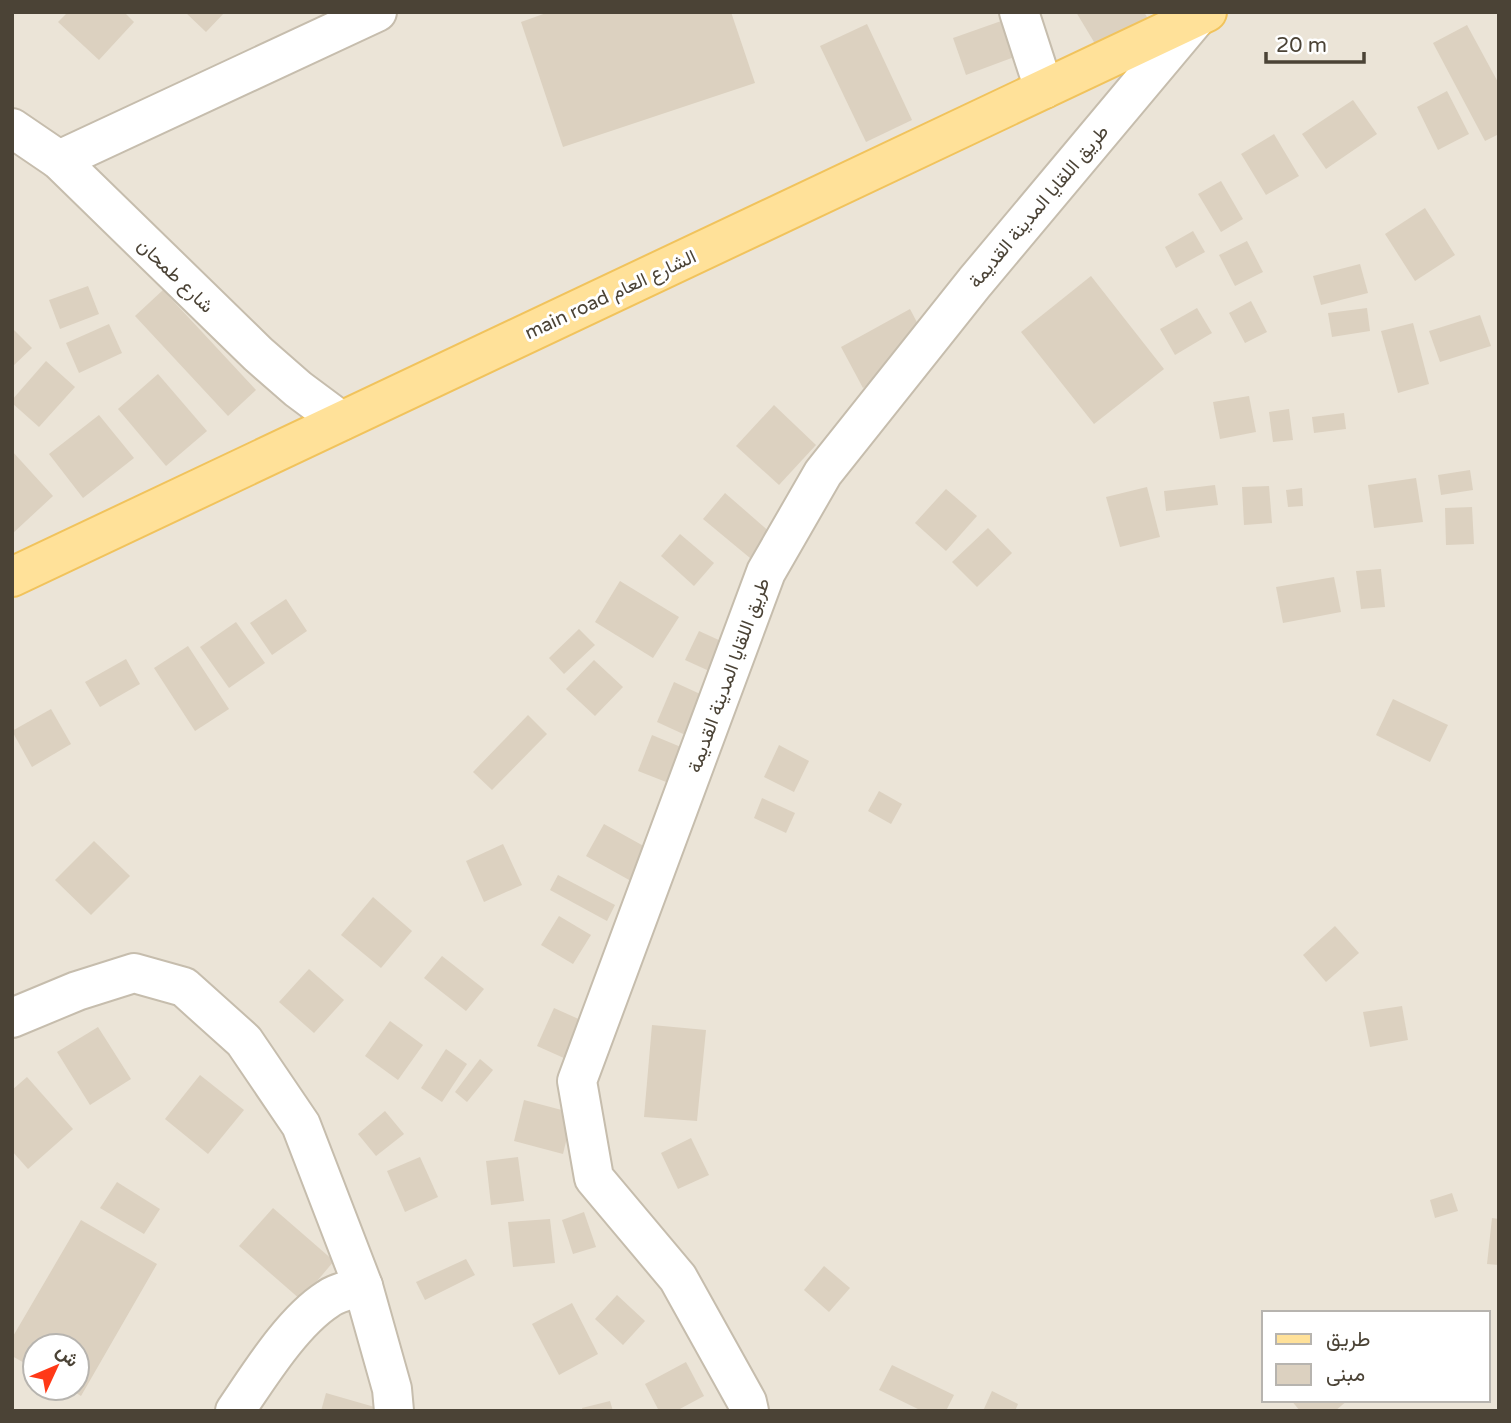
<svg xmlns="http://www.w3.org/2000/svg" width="1511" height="1423" viewBox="0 0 1511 1423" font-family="'Varela Round',Vazirmatn,sans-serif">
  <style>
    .residential { fill: #ebe4d7; fill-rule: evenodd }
    .building { fill: #dcd1c0 }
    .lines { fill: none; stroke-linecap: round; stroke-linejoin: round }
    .minor-casing { stroke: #c6bdad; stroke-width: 42 }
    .major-casing { stroke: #f1c35c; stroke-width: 42 }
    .minor { stroke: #fff; stroke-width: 38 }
    .major { stroke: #ffe199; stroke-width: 38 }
    .labels { text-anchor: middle; stroke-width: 6; stroke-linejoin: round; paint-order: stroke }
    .street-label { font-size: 19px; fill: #4b4336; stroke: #fff }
  </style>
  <rect width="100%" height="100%" fill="#f6f2e9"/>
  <path class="residential" d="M12,12H1499V1411H12ZM1264,1313H1488V1400H1264ZM35,1346H77V1388H35Z"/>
  <g class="building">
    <polygon points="68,12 124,12 134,22 99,60 58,22"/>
    <polygon points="185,12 225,12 206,32"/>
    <polygon points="549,12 731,12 755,83 563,147 521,22"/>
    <polygon points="1076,12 1144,12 1153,27 1103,57"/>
    <polygon points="1004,20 1017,56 966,75 953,38"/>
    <polygon points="867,24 912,120 866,142 820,46"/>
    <polygon points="1467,25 1499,84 1499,134 1485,141 1433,43"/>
    <polygon points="1447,91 1469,134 1438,150 1417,107"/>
    <polygon points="1353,100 1377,134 1326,169 1302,134"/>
    <polygon points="1274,134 1299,176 1266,195 1241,154"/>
    <polygon points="1221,181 1243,219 1221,232 1198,194"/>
    <polygon points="1425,208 1455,255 1415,281 1385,234"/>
    <polygon points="1193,231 1205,252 1176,268 1165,247"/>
    <polygon points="1247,241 1263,272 1235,286 1219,255"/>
    <polygon points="1360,264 1368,293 1321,305 1313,276"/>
    <polygon points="1091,276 1164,369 1094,424 1021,332"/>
    <polygon points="88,286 99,314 60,329 49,300"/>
    <polygon points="163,290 256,390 228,416 135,316"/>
    <polygon points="1251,301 1267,332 1245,343 1229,313"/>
    <polygon points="1197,308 1212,333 1175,355 1160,329"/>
    <polygon points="1367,308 1370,331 1332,337 1328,313"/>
    <polygon points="910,309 932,351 863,388 841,347"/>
    <polygon points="1480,315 1491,346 1440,362 1429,331"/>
    <polygon points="1413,323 1429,384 1398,393 1381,331"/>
    <polygon points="109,324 122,353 79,373 66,343"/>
    <polygon points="12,328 32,348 12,367"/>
    <polygon points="46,361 75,387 39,427 12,403 12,400"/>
    <polygon points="158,374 207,431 166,466 118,409"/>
    <polygon points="1249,396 1256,432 1220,439 1213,402"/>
    <polygon points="774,405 816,445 779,485 736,446"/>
    <polygon points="1289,409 1293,440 1273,442 1269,412"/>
    <polygon points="1344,413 1346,429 1314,433 1312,417"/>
    <polygon points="99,415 134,458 83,498 49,454"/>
    <polygon points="12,451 53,496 12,534"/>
    <polygon points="1470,470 1473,490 1441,495 1438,475"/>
    <polygon points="1416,478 1423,522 1374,528 1368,485"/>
    <polygon points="1215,485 1218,505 1166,511 1164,491"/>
    <polygon points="1269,486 1272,523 1244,525 1242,487"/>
    <polygon points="1147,487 1160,537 1120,547 1106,497"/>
    <polygon points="1302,488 1303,506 1288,507 1286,490"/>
    <polygon points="946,489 977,516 946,551 915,523"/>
    <polygon points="725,493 771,533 750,558 703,519"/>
    <polygon points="1472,507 1474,544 1446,545 1445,508"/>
    <polygon points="988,528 1012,553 977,587 952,562"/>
    <polygon points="680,534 714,563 694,586 661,556"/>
    <polygon points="1381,569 1385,607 1361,609 1356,571"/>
    <polygon points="1334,577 1341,612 1283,623 1276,587"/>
    <polygon points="620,581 679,617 653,658 595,622"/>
    <polygon points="286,599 307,631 272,655 250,623"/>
    <polygon points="236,622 265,663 229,688 200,647"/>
    <polygon points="579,629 595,645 564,674 549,658"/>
    <polygon points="699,631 732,646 718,675 685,660"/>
    <polygon points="188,646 229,709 195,731 154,668"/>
    <polygon points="126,659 140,684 100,707 85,682"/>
    <polygon points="594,660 623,687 595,716 566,689"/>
    <polygon points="674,682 722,704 705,744 657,722"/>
    <polygon points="1393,699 1448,725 1430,762 1376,735"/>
    <polygon points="51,709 71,744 32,767 12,731"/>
    <polygon points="528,715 547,734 492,790 473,772"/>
    <polygon points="652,735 693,752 679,787 638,771"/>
    <polygon points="779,745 809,761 794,792 764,777"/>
    <polygon points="879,791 902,804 891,824 868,811"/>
    <polygon points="762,798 795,813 786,833 754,818"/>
    <polygon points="604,824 649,849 631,881 586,856"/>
    <polygon points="94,841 130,876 91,915 55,880"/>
    <polygon points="503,844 522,885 484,902 466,861"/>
    <polygon points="558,875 615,905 607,921 550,890"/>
    <polygon points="373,897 412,931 381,968 341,935"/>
    <polygon points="559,916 591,935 573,964 541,945"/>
    <polygon points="1335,926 1359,953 1326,982 1303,955"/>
    <polygon points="442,956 484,989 466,1011 424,978"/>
    <polygon points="309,969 344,1000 314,1033 279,1002"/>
    <polygon points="1402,1006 1408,1040 1370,1047 1363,1012"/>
    <polygon points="554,1008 592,1025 575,1063 537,1046"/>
    <polygon points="390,1021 423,1045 398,1080 365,1056"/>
    <polygon points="652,1025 706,1030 697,1121 644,1117"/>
    <polygon points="98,1027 131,1079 90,1105 57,1052"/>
    <polygon points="446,1049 467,1064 442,1102 421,1088"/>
    <polygon points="480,1059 493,1070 467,1102 455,1092"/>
    <polygon points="200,1075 244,1110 208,1154 165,1119"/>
    <polygon points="27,1077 73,1129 28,1169 12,1151 12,1090"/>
    <polygon points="524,1100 573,1113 563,1154 514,1141"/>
    <polygon points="385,1111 404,1134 376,1156 358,1134"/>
    <polygon points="691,1138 709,1175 678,1189 661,1153"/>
    <polygon points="420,1157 438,1197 405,1212 387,1171"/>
    <polygon points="518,1157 524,1201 491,1205 486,1161"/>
    <polygon points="117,1182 160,1209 144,1234 100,1208"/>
    <polygon points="1452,1193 1458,1211 1435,1218 1430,1200"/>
    <polygon points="273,1208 334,1261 301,1300 239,1246"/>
    <polygon points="584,1212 596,1247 573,1254 562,1220"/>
    <polygon points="1492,1218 1499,1219 1499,1265 1487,1264"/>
    <polygon points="550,1219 555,1263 513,1267 508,1222"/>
    <polygon points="81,1220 157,1264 81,1396 68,1388 77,1388 77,1346 35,1346 35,1369 12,1356 12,1338"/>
    <polygon points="466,1259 475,1275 425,1300 416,1282"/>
    <polygon points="824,1266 850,1288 829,1312 804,1290"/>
    <polygon points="617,1295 645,1321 623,1345 595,1319"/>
    <polygon points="572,1303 598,1354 559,1375 532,1324"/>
    <polygon points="686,1362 704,1396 676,1411 659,1411 645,1384"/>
    <polygon points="892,1365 954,1395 946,1411 922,1411 879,1390"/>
    <polygon points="992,1391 1018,1404 1015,1411 983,1411"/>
    <polygon points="326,1393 378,1408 377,1411 321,1411"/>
    <polygon points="1291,1400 1348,1400 1335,1411 1300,1411"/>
    <polygon points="610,1401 613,1411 583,1411 582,1408"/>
  </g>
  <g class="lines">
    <g class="minor-casing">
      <g id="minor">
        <polyline points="1019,12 1044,89"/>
        <polyline points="12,128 59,160 258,354 298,389 341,421"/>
        <polyline points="59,160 377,12"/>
        <polyline points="12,1018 77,991 134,973 184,987 244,1041 301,1125 363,1286 392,1389 394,1411"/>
        <path d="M235,1411C259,1376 292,1322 328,1299C337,1292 352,1290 363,1286"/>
        <polyline points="749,1411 747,1402 678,1278 594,1178 577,1081 766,572 823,473 975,282 1196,18"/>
      </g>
    </g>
    <g class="major-casing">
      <polyline id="major" points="12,577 1207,12"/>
    </g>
    <use href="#minor" class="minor"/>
    <use href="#major" class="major"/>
  </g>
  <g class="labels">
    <g class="street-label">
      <text transform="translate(1038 206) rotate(-50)" y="7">طريق اللقايا المدينة القديمة</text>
      <text transform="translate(176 275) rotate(44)" y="7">شارع طمحان</text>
      <text transform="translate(610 294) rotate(-25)" y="7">main road الشارع العام</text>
      <text transform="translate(728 675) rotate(-70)" y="7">طريق اللقايا المدينة القديمة</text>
    </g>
  </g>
  <rect width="1511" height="1423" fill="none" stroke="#4b4336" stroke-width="28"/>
  <rect x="1262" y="1311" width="228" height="91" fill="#ffffff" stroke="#b7b4af" stroke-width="2"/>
  <rect x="1276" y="1334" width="35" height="10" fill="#ffe199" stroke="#b7b4af" stroke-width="2"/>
  <text x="1326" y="1346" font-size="21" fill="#4b4336">طريق</text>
  <rect x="1276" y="1364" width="35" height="21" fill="#dcd1c0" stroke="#b7b4af" stroke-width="2"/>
  <text x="1326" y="1381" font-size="21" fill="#4b4336">مبنى</text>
  <g transform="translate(56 1367) rotate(46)"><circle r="33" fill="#ffffff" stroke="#b7b4af" stroke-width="2"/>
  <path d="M0-5L12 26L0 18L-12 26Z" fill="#ff3917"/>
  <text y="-10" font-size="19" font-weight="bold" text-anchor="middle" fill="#4b4336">ش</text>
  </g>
  <path d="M1266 52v10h98v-10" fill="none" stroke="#4b4336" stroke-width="3.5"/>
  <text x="1276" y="52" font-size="21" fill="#4b4336" stroke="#ffffff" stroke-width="5" paint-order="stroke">20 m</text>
</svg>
